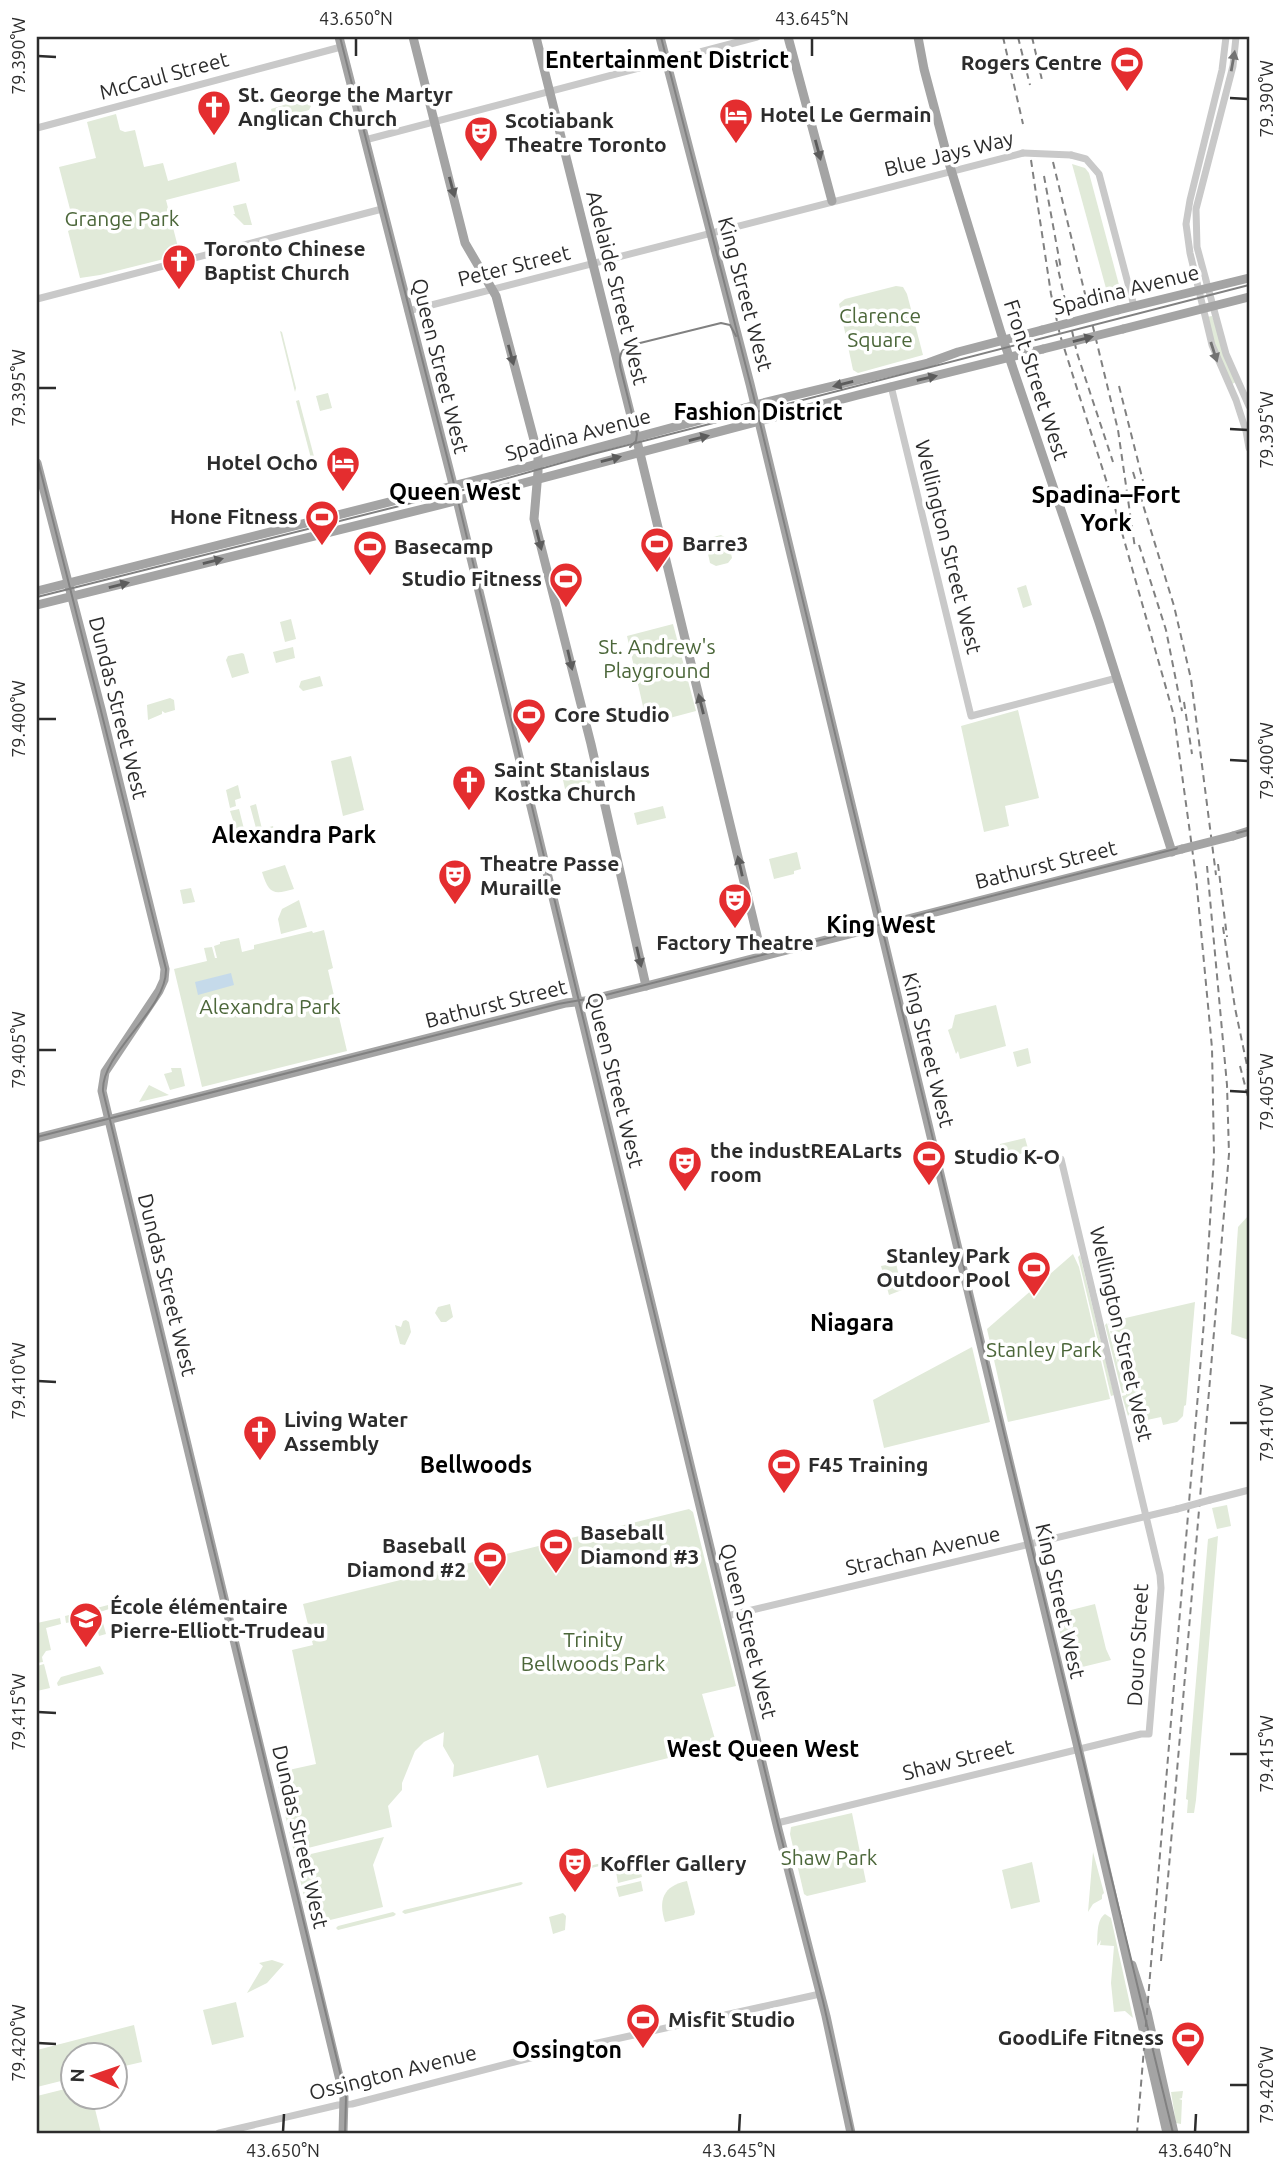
<svg xmlns="http://www.w3.org/2000/svg" width="1286" height="2170" viewBox="0 0 1286 2170" font-family="Ubuntu,sans-serif">
  <style>
    .green { fill: #e1ead9 }
    .water { fill: #c5daea }
    .lines { fill: none; stroke-linecap: round; stroke-linejoin: round }
    .minor { stroke: #c9c9c9; stroke-width: 7 }
    .major { stroke: #a4a4a4; stroke-width: 9 }
    .tram { stroke: #818181; stroke-width: 2 }
    .rail { stroke: #818181; stroke-width: 2; stroke-dasharray: 7 5; stroke-linecap: butt }
    .minor-bridge { stroke: #c9c9c9; stroke-width: 7 }
    .major-bridge { stroke: #a4a4a4; stroke-width: 9 }
    .oneway { fill: #737373 }
    .oneway2 { fill: #5c5c5c }
    .ticks { fill: none; stroke: #2c2c2c; stroke-width: 2.5 }
    .labels { text-anchor: middle; stroke-width: 7; stroke-linejoin: round; paint-order: stroke }
    .poi-label { font-size: 21px; font-weight: bold; fill: #2c2c2c; stroke: #fff; text-anchor: start }
    .street-label { font-size: 21px; fill: #2c2c2c; stroke: #fff }
    .park-label { font-size: 21px; fill: #4c673a; stroke: #fff }
    .neighbourhood-label { font-size: 23px; font-weight: bold; fill: #000; stroke: #fff }
    .quarter-label { font-size: 24px; font-weight: bold; fill: #000; stroke: #fff }
    .neatline { fill: none; stroke: #2c2c2c; stroke-width: 2.5 }
    .ticks-label { font-size: 18px; text-anchor: middle; fill: #2c2c2c }
  </style>
  <rect width="100%" height="100%" fill="#fff"/>
  <g class="green">
    <polygon points="306,98 311,106 309,110 274,121 271,109"/>
    <polygon points="116,114 120,130 125,132 135,130 144,167 163,163 168,181 236,162 240,181 166,200 180,255 100,275 80,278 68,231 72,229 71,224 74,216 71,213 59,167 96,158 87,122"/>
    <polygon points="1072,164 1085,168 1089,173 1122,296 1121,300 1110,303"/>
    <polygon points="246,203 252,225 244,225 233,214 235,214 233,206"/>
    <polygon points="896,286 903,287 907,294 923,355 858,373 853,370 839,304 845,299"/>
    <polygon points="1212,316 1236,382 1232,384 1222,369 1206,317"/>
    <polygon points="280,331 282,332 296,388 295,392"/>
    <polygon points="328,393 332,408 320,411 316,396"/>
    <polygon points="299,400 316,464 313,466 296,401"/>
    <polygon points="721,535 728,539 732,558 728,563 716,566 710,563 706,544 709,538"/>
    <polygon points="1026,585 1032,605 1023,608 1017,588"/>
    <polygon points="291,619 296,639 285,642 280,622"/>
    <polygon points="673,624 696,711 647,724 627,636"/>
    <polygon points="293,647 295,658 276,663 273,652"/>
    <polygon points="242,653 244,654 249,673 232,678 226,660 228,656"/>
    <polygon points="320,676 323,686 303,691 299,687 301,681"/>
    <polygon points="170,698 174,700 175,710 165,713 162,711 162,714 148,720 147,705"/>
    <polygon points="1018,710 1039,798 1005,806 1009,826 984,832 961,726"/>
    <polygon points="351,756 364,810 343,816 331,761"/>
    <polygon points="589,774 591,783 565,789 563,780"/>
    <polygon points="238,785 241,798 235,800 236,806 230,808 226,790"/>
    <polygon points="256,804 262,829 273,826 275,833 240,841 230,811 239,809 244,829 250,831 256,828 250,806"/>
    <polygon points="663,806 666,818 637,825 634,813"/>
    <polygon points="797,852 801,869 794,871 794,874 774,879 769,859"/>
    <path d="M285,865L294,889C273,895 269,894 262,872Z"/>
    <polygon points="191,888 195,902 183,904 180,890"/>
    <polygon points="299,900 307,927 281,934 278,919 282,909"/>
    <polygon points="324,930 333,968 328,970 347,1051 202,1087 174,969 207,961 204,948 212,947 215,958 217,958 214,946 220,944 220,942 239,938 242,952 254,949 254,945 312,931 313,933"/>
    <polygon points="996,1005 1006,1046 960,1059 958,1051 956,1054 948,1030 952,1028 955,1015"/>
    <polygon points="1028,1048 1031,1063 1017,1067 1013,1052"/>
    <polygon points="171,1068 181,1068 185,1086 170,1090 164,1074 172,1072"/>
    <polygon points="149,1085 169,1095 139,1102"/>
    <polygon points="1025,1138 1029,1152 1001,1158 1000,1144"/>
    <polygon points="1249,1215 1249,1340 1231,1334 1238,1227"/>
    <polygon points="1073,1254 1079,1267 1110,1399 1008,1422 987,1329"/>
    <polygon points="1080,1255 1114,1395 1111,1396 1078,1257"/>
    <polygon points="896,1263 902,1290 889,1295 881,1266"/>
    <polygon points="1195,1302 1186,1405 1184,1406 1183,1416 1177,1422 1163,1425 1161,1417 1133,1423 1130,1413 1128,1416 1122,1396 1126,1395 1126,1392 1122,1393 1105,1325 1107,1323 1124,1390 1108,1322"/>
    <polygon points="450,1304 453,1317 446,1322 441,1322 435,1313 438,1307"/>
    <polygon points="406,1320 409,1322 411,1332 405,1345 400,1344 395,1325 401,1327 403,1321"/>
    <polygon points="972,1347 990,1422 884,1448 873,1400"/>
    <polygon points="1227,1505 1231,1526 1217,1529 1212,1508"/>
    <polygon points="689,1509 693,1512 736,1686 702,1694 717,1746 547,1788 538,1755 453,1777 454,1765 443,1746 444,1732 424,1742 415,1751 402,1783 402,1790 388,1806 392,1827 296,1851 293,1848 275,1773 316,1764 292,1650 313,1645 303,1604"/>
    <polygon points="1218,1536 1196,1800 1194,1813 1187,1813 1188,1800 1186,1799 1208,1539"/>
    <polygon points="1095,1604 1106,1649 1111,1660 1070,1670 1055,1614"/>
    <polygon points="108,1605 109,1609 100,1612 106,1634 99,1636 93,1609"/>
    <polygon points="90,1610 92,1617 66,1623 65,1616"/>
    <polygon points="60,1618 61,1624 46,1628 51,1650 46,1651 42,1657 43,1662 37,1663 37,1623"/>
    <polygon points="44,1664 50,1688 37,1691 37,1666"/>
    <polygon points="100,1666 104,1674 58,1686 57,1683 61,1677"/>
    <polygon points="852,1813 866,1882 807,1896 804,1894 790,1834 791,1827"/>
    <polygon points="384,1837 373,1865 383,1907 314,1924 310,1921 296,1863 298,1857"/>
    <polygon points="1093,1852 1104,1893 1102,1895 1102,1899 1093,1904 1088,1912"/>
    <polygon points="642,1853 642,1856 587,1869 577,1869"/>
    <polygon points="1032,1862 1040,1902 1011,1909 1002,1870"/>
    <polygon points="639,1866 642,1877 618,1883 616,1872"/>
    <polygon points="641,1881 643,1891 619,1897 616,1887"/>
    <path d="M687,1881L695,1912L694,1915L665,1922C658,1900 663,1886 687,1881Z"/>
    <polygon points="521,1882 523,1883 521,1885 405,1914 402,1912 404,1910"/>
    <polygon points="393,1912 396,1914 394,1916 338,1930 336,1928 338,1926"/>
    <polygon points="563,1913 566,1916 565,1930 553,1934 549,1917"/>
    <path d="M1105,1914L1111,1918L1133,2018L1125,2011L1114,2012L1111,1983L1114,1946L1100,1945L1101,1940L1097,1946C1098,1936 1096,1920 1105,1914Z"/>
    <polygon points="272,1960 284,1964 267,1983 247,1993 263,1966 259,1963"/>
    <polygon points="236,2002 244,2037 212,2045 203,2010"/>
    <polygon points="134,2025 142,2062 116,2068 116,2054 74,2054 73,2078 37,2087 37,2050"/>
    <polygon points="73,2087 74,2096 92,2097 101,2133 37,2133 37,2096"/>
    <polygon points="1183,2091 1182,2098 1179,2099 1182,2100 1181,2124 1176,2123 1171,2092"/>
  </g>
  <polygon class="water" points="231,973 234,985 198,995 195,982"/>
  <g class="lines">
    <g class="minor">
      <polyline points="1226,37 1222,70 1190,200 1186,224 1190,253 1212,345 1236,400 1246,431 1249,448"/>
      <polyline points="1236,37 1233,66 1196,209 1197,247 1226,354 1249,406"/>
      <polyline points="37,128 341,47"/>
      <polyline points="365,140 757,37"/>
      <polyline points="1071,155 1086,159 1099,174 1134,306"/>
      <polyline points="37,299 382,209"/>
      <polyline points="408,311 1023,153"/>
      <polyline points="891,386 971,716 1117,678"/>
      <polyline points="1210,1500 1249,1490"/>
      <polyline points="727,1616 1177,1509"/>
      <polyline points="777,1823 1141,1734 1149,1734 1161,1588 1160,1575 1061,1159"/>
      <polyline points="219,2133 338,2105 352,2104 534,2057 820,1994"/>
    </g>
    <g class="major">
      <polyline points="339,37 457,500 778,1829 826,2016 851,2133"/>
      <polyline points="413,37 465,243 496,296 538,455 538,472 534,519 591,744 646,986"/>
      <polyline points="536,37 630,412 762,956"/>
      <polyline points="660,37 750,384 1080,1756 1167,2133"/>
      <polyline points="788,37 832,201"/>
      <polyline points="918,37 924,69 949,163 1001,333 1099,622 1172,852"/>
      <polyline points="1118,310 1249,278"/>
      <polyline points="1123,329 1249,297"/>
      <polyline points="37,463 101,709 165,969 164,980 159,991 105,1072 102,1091 344,2097 343,2133"/>
      <polyline points="37,591 500,474 763,403 928,363 958,352 1042,330"/>
      <polyline points="37,605 455,501 858,395 1043,349"/>
      <polyline points="1233,836 1249,831"/>
      <polyline points="37,1138 566,1003 585,1001 646,986 1182,849"/>
      <polyline points="1132,1965 1147,2012 1174,2133"/>
    </g>
    <g class="tram">
      <polyline points="340,37 455,488 779,1829 823,2001 853,2133"/>
      <polyline points="661,37 753,394 1173,2133"/>
      <path d="M630,447L636,441L637,434L620,366C619,354 621,349 632,345L721,323L730,325L736,336"/>
      <path d="M37,457L166,969C167,1010 101,1052 103,1091L346,2097L345,2133"/>
      <polyline points="37,597 483,485 593,454 1249,285"/>
      <polyline points="37,1137 558,1004 598,997 1249,830"/>
    </g>
    <g class="rail">
      <polyline points="1003,37 1023,124"/>
      <polyline points="1018,37 1030,85"/>
      <polyline points="1032,37 1042,80"/>
      <polyline points="1031,160 1051,294 1060,335 1115,508 1174,716 1196,877 1212,1048 1214,1155 1204,1321 1137,2133"/>
      <polyline points="1053,162 1118,430 1135,548"/>
      <polyline points="1044,176 1061,269"/>
      <polyline points="1056,260 1077,353 1113,462"/>
      <polyline points="1119,386 1143,481"/>
      <polyline points="1133,472 1174,606 1191,679 1216,875"/>
      <polyline points="1139,545 1166,630 1182,711"/>
      <polyline points="1184,702 1192,754"/>
      <polyline points="1218,864 1227,937"/>
      <polyline points="1223,927 1235,1008 1249,1075"/>
      <polyline points="1240,1066 1249,1101"/>
      <polyline points="1161,1961 1229,1154 1227,1085 1207,866"/>
    </g>
    <g class="minor-bridge">
      <polyline points="1023,153 1071,155"/>
      <polyline points="1177,1509 1210,1500"/>
    </g>
    <g class="major-bridge">
      <polyline points="1042,330 1118,310"/>
      <polyline points="1043,349 1123,329"/>
      <polyline points="1182,849 1233,836"/>
    </g>
  </g>
  <defs><path id="oneway-solid" d="M-6-.8H1V-3.2L6.5 0L1 3.2V.8H-6Z" transform="scale(1.75)"/></defs>
  <g class="oneway">
    <use href="#oneway-solid" transform="translate(1233 61) rotate(-80)"/>
    <use href="#oneway-solid" transform="translate(1214 352) rotate(72)"/>
  </g>
  <g class="oneway2">
    <use href="#oneway-solid" transform="translate(818 150) rotate(75)"/>
    <use href="#oneway-solid" transform="translate(452 187) rotate(75)"/>
    <use href="#oneway-solid" transform="translate(1083 339) rotate(-14)"/>
    <use href="#oneway-solid" transform="translate(511 355) rotate(75)"/>
    <use href="#oneway-solid" transform="translate(927 378) rotate(-13)"/>
    <use href="#oneway-solid" transform="translate(843 384) rotate(166)"/>
    <use href="#oneway-solid" transform="translate(699 438) rotate(-14)"/>
    <use href="#oneway-solid" transform="translate(611 459) rotate(-14)"/>
    <use href="#oneway-solid" transform="translate(539 540) rotate(76)"/>
    <use href="#oneway-solid" transform="translate(213 561) rotate(-14)"/>
    <use href="#oneway-solid" transform="translate(119 585) rotate(-14)"/>
    <use href="#oneway-solid" transform="translate(570 660) rotate(77)"/>
    <use href="#oneway-solid" transform="translate(701 704) rotate(-104)"/>
    <use href="#oneway-solid" transform="translate(740 866) rotate(-103)"/>
    <use href="#oneway-solid" transform="translate(639 957) rotate(77)"/>
  </g>
  <path class="ticks" d="M38,56L56,57M356,56V38M812,56V38M1230,98L1248,99M38,388H56M1230,429L1248,430M38,719H56M1230,760L1248,761M38,1050H56M1230,1091L1248,1092M38,1381L56,1382M1230,1423H1248M38,1712L56,1713M1230,1754H1248M38,2043L56,2044M1230,2085H1248M283,2132L284,2114M739,2132L740,2114M1195,2132L1196,2114"/>
  <defs>
    <g id="stadium-pin" transform="scale(1.75)"><path d="M0 17L-7.5 6A9.5 9.5 0 1 1 7.5 6Z" fill="#e42d2f" stroke="#fff"/><path d="M0-5a6.5 5 0 1 0 0 10a6.5 5 0 1 0 0-10ZM-3.5-1.8h7v3.6h-7Z" fill="#fff"/></g>
    <g id="church-pin" transform="scale(1.75)"><path d="M0 17L-7.5 6A9.5 9.5 0 1 1 7.5 6Z" fill="#e42d2f" stroke="#fff"/><path d="M-1.2-6h2.4v3.5h3.3v2.4h-3.3V6h-2.4V-.1h-3.3v-2.4h3.3Z" fill="#fff"/></g>
    <g id="hotel-pin" transform="scale(1.75)"><path d="M0 17L-7.5 6A9.5 9.5 0 1 1 7.5 6Z" fill="#e42d2f" stroke="#fff"/><path d="M-6-4.5h1.5V1H6V5H4.5V3h-9V5H-6ZM-4 0a1.8 1.8 0 1 1 3.6 0ZM.5 0V-2.5h3Q6-2.5 6 0Z" fill="#fff"/></g>
    <g id="theatre-pin" transform="scale(1.75)"><path d="M0 17L-7.5 6A9.5 9.5 0 1 1 7.5 6Z" fill="#e42d2f" stroke="#fff"/><path d="M-5-5.5Q0-4 5-5.5V0Q5 5 0 6Q-5 5-5 0ZM-3.3-2.5H-1v1.5H-3.3ZM1-2.5H3.3v1.5H1ZM-2.8 1Q0 5.5 2.8 1Z" fill="#fff"/></g>
    <g id="school-pin" transform="scale(1.75)"><path d="M0 17L-7.5 6A9.5 9.5 0 1 1 7.5 6Z" fill="#e42d2f" stroke="#fff"/><path d="M0-5L7-2L0 1L-7-2ZM-4 1L0 2.5L4 1V4Q0 6-4 4Z" fill="#fff"/></g>
  </defs>
  <g fill-rule="evenodd">
    <use href="#stadium-pin" x="1127" y="63"/>
    <use href="#church-pin" x="214" y="107"/>
    <use href="#hotel-pin" x="736" y="115"/>
    <use href="#theatre-pin" x="481" y="133"/>
    <use href="#church-pin" x="179" y="261"/>
    <use href="#hotel-pin" x="343" y="463"/>
    <use href="#stadium-pin" x="322" y="517"/>
    <use href="#stadium-pin" x="657" y="544"/>
    <use href="#stadium-pin" x="370" y="547"/>
    <use href="#stadium-pin" x="566" y="579"/>
    <use href="#stadium-pin" x="529" y="715"/>
    <use href="#church-pin" x="469" y="782"/>
    <use href="#theatre-pin" x="455" y="876"/>
    <use href="#theatre-pin" x="735" y="900"/>
    <use href="#stadium-pin" x="929" y="1157"/>
    <use href="#theatre-pin" x="685" y="1163"/>
    <use href="#stadium-pin" x="1034" y="1268"/>
    <use href="#church-pin" x="260" y="1432"/>
    <use href="#stadium-pin" x="784" y="1465"/>
    <use href="#stadium-pin" x="556" y="1545"/>
    <use href="#stadium-pin" x="490" y="1558"/>
    <use href="#school-pin" x="86" y="1619"/>
    <use href="#theatre-pin" x="575" y="1864"/>
    <use href="#stadium-pin" x="643" y="2020"/>
    <use href="#stadium-pin" x="1188" y="2038"/>
  </g>
  <g class="labels">
    <g class="poi-label">
      <text x="1102" y="70" text-anchor="end">Rogers Centre</text>
      <text x="238" y="102">St. George the Martyr<tspan x="238" dy="24">Anglican Church</tspan></text>
      <text x="760" y="122">Hotel Le Germain</text>
      <text x="505" y="128">Scotiabank<tspan x="505" dy="24">Theatre Toronto</tspan></text>
      <text x="204" y="256">Toronto Chinese<tspan x="204" dy="24">Baptist Church</tspan></text>
      <text x="318" y="470" text-anchor="end">Hotel Ocho</text>
      <text x="298" y="524" text-anchor="end">Hone Fitness</text>
      <text x="682" y="551">Barre3</text>
      <text x="394" y="554">Basecamp</text>
      <text x="542" y="586" text-anchor="end">Studio Fitness</text>
      <text x="554" y="722">Core Studio</text>
      <text x="494" y="777">Saint Stanislaus<tspan x="494" dy="24">Kostka Church</tspan></text>
      <text x="480" y="871">Theatre Passe<tspan x="480" dy="24">Muraille</tspan></text>
      <text x="735" y="950" text-anchor="middle">Factory Theatre</text>
      <text x="710" y="1158">the industREALarts<tspan x="710" dy="24">room</tspan></text>
      <text x="954" y="1164">Studio K-O</text>
      <text x="1010" y="1263" text-anchor="end">Stanley Park<tspan x="1010" dy="24">Outdoor Pool</tspan></text>
      <text x="284" y="1427">Living Water<tspan x="284" dy="24">Assembly</tspan></text>
      <text x="808" y="1472">F45 Training</text>
      <text x="580" y="1540">Baseball<tspan x="580" dy="24">Diamond #3</tspan></text>
      <text x="466" y="1553" text-anchor="end">Baseball<tspan x="466" dy="24">Diamond #2</tspan></text>
      <text x="110" y="1614">École élémentaire<tspan x="110" dy="24">Pierre-Elliott-Trudeau</tspan></text>
      <text x="600" y="1871">Koffler Gallery</text>
      <text x="668" y="2027">Misfit Studio</text>
      <text x="1164" y="2045" text-anchor="end">GoodLife Fitness</text>
    </g>
    <g class="street-label">
      <text transform="translate(164 76) rotate(-15)" y="7">McCaul Street</text>
      <text transform="translate(949 154) rotate(-14)" y="7">Blue Jays Way</text>
      <text transform="translate(514 266) rotate(-14)" y="7">Peter Street</text>
      <text transform="translate(617 288) rotate(76)" y="7">Adelaide Street West</text>
      <text transform="translate(1126 290) rotate(-14)" y="7">Spadina Avenue</text>
      <text transform="translate(745 294) rotate(75)" y="7">King Street West</text>
      <text transform="translate(440 366) rotate(76)" y="7">Queen Street West</text>
      <text transform="translate(1036 380) rotate(72)" y="7">Front Street West</text>
      <text transform="translate(578 435) rotate(-15)" y="7">Spadina Avenue</text>
      <text transform="translate(948 547) rotate(76)" y="7">Wellington Street West</text>
      <text transform="translate(118 708) rotate(76)" y="7">Dundas Street West</text>
      <text transform="translate(1046 865) rotate(-14)" y="7">Bathurst Street</text>
      <text transform="translate(496 1004) rotate(-14)" y="7">Bathurst Street</text>
      <text transform="translate(928 1050) rotate(76)" y="7">King Street West</text>
      <text transform="translate(615 1080) rotate(76)" y="7">Queen Street West</text>
      <text transform="translate(167 1285) rotate(76)" y="7">Dundas Street West</text>
      <text transform="translate(1121 1334) rotate(77)" y="7">Wellington Street West</text>
      <text transform="translate(923 1551) rotate(-13)" y="7">Strachan Avenue</text>
      <text transform="translate(1060 1601) rotate(77)" y="7">King Street West</text>
      <text transform="translate(748 1631) rotate(76)" y="7">Queen Street West</text>
      <text transform="translate(1138 1645) rotate(-87)" y="7">Douro Street</text>
      <text transform="translate(958 1760) rotate(-14)" y="7">Shaw Street</text>
      <text transform="translate(300 1837) rotate(77)" y="7">Dundas Street West</text>
      <text transform="translate(393 2073) rotate(-14)" y="7">Ossington Avenue</text>
    </g>
    <g class="park-label">
      <text x="122" y="226">Grange Park</text>
      <text x="880" y="323">Clarence<tspan x="880" dy="24">Square</tspan></text>
      <text x="657" y="654">St. Andrew's<tspan x="657" dy="24">Playground</tspan></text>
      <text x="270" y="1014">Alexandra Park</text>
      <text x="1044" y="1357">Stanley Park</text>
      <text x="593" y="1647">Trinity<tspan x="593" dy="24">Bellwoods Park</tspan></text>
      <text x="829" y="1865">Shaw Park</text>
    </g>
    <g class="neighbourhood-label">
      <text x="667" y="68">Entertainment District</text>
      <text x="758" y="420">Fashion District</text>
      <text x="455" y="500">Queen West</text>
      <text x="294" y="843">Alexandra Park</text>
      <text x="881" y="933">King West</text>
      <text x="852" y="1331">Niagara</text>
      <text x="476" y="1473">Bellwoods</text>
      <text x="763" y="1757">West Queen West</text>
      <text x="567" y="2058">Ossington</text>
    </g>
    <g class="quarter-label">
      <text x="1106" y="503">Spadina–Fort<tspan x="1106" dy="28">York</tspan></text>
    </g>
  </g>
  <rect width="1286" height="2170" fill="none" stroke="#ffffff" stroke-width="77"/>
  <g transform="translate(94 2076) rotate(272)"><circle r="33" fill="#ffffff" stroke="#ababab" stroke-width="2"/>
  <path d="M0-5L12 26L0 18L-12 26Z" fill="#e42d2f"/>
  <text y="-10" font-size="19" font-weight="bold" text-anchor="middle" fill="#2c2c2c">N</text>
  </g>
  <rect x="38" y="38" width="1210" height="2094" class="neatline"/>
  <g class="ticks-label">
    <text x="356" y="25">43.650°N</text>
    <text x="812" y="25">43.645°N</text>
    <text transform="translate(19 56) rotate(-90)" y="6">79.390°W</text>
    <text transform="translate(1267 99) rotate(-90)" y="6">79.390°W</text>
    <text transform="translate(19 388) rotate(-90)" y="6">79.395°W</text>
    <text transform="translate(1267 430) rotate(-90)" y="6">79.395°W</text>
    <text transform="translate(19 719) rotate(-90)" y="6">79.400°W</text>
    <text transform="translate(1267 761) rotate(-90)" y="6">79.400°W</text>
    <text transform="translate(19 1050) rotate(-90)" y="6">79.405°W</text>
    <text transform="translate(1267 1092) rotate(-90)" y="6">79.405°W</text>
    <text transform="translate(19 1381) rotate(-90)" y="6">79.410°W</text>
    <text transform="translate(1267 1423) rotate(-90)" y="6">79.410°W</text>
    <text transform="translate(19 1712) rotate(-90)" y="6">79.415°W</text>
    <text transform="translate(1267 1754) rotate(-90)" y="6">79.415°W</text>
    <text transform="translate(19 2043) rotate(-90)" y="6">79.420°W</text>
    <text transform="translate(1267 2085) rotate(-90)" y="6">79.420°W</text>
    <text x="283" y="2157">43.650°N</text>
    <text x="739" y="2157">43.645°N</text>
    <text x="1195" y="2157">43.640°N</text>
  </g>
</svg>
